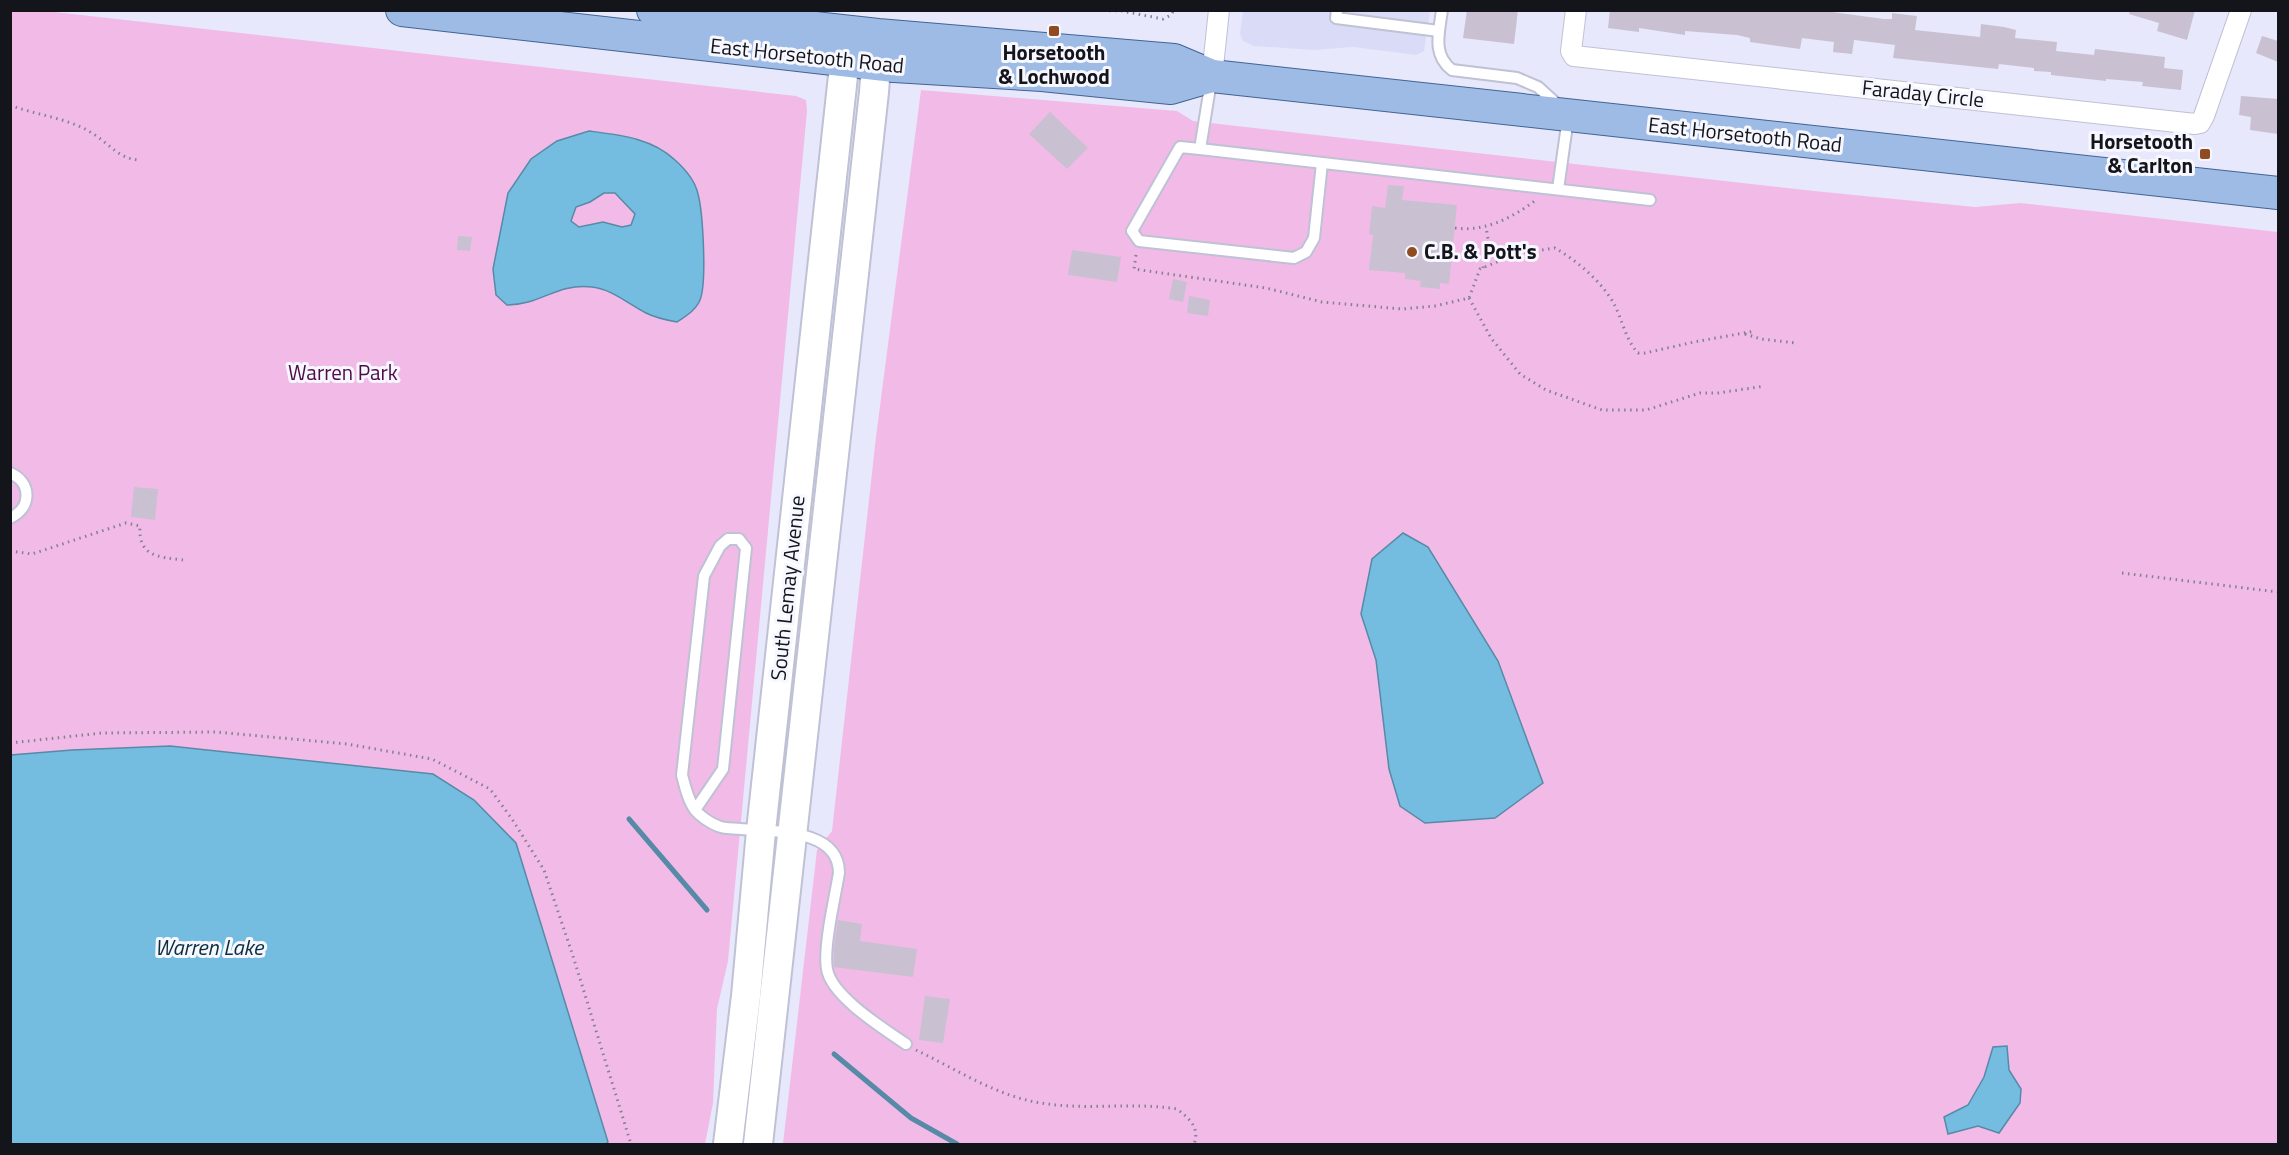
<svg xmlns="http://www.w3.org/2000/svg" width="2289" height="1155" viewBox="0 0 2289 1155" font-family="'Titillium Web',sans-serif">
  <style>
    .built { fill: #dadcf7 }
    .green { fill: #f2bbe7 }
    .water { fill: #74bde1; stroke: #578aa6; stroke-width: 1.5; fill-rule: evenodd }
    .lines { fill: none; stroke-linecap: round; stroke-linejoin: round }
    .stream { stroke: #578aa6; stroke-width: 5 }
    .building { fill: #c9c0d2 }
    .lane-casing { stroke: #bfc1d4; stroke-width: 14 }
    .street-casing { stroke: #bfc1d4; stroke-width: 22 }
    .secondary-casing { stroke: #bfc1d4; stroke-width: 32 }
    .primary-casing { stroke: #426393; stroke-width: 34 }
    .path { stroke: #81818f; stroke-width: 3; stroke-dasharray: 1.5 4.5; stroke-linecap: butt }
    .lane { stroke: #fff; stroke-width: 10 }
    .street { stroke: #fff; stroke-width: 20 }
    .secondary { stroke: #fff; stroke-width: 28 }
    .primary { stroke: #9dbbe5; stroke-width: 32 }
    .poi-dot { fill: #904c20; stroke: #f6f7ff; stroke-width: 2 }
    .labels { text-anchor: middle; stroke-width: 6; stroke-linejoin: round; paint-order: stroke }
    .poi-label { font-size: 21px; font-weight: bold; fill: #14141b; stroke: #f6f7ff }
    .street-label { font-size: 21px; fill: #14141b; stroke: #f6f7ff }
    .park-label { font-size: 21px; fill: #4e0b46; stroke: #f6f7ff }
    .water-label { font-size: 22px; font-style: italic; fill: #0b2e3d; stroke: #f6f7ff }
  </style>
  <rect width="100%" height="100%" fill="#e7e8fc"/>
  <polygon class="built" points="1243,11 1430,11 1424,51 1416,55 1353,47 1314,50 1254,46 1243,41 1240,34"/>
  <g class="green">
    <polygon points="11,11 46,11 796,96 806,100 807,111 728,961 717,1009 713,1103 705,1144 609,1144 516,843 474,800 433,774 171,746 72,750 11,755"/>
    <polygon points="921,90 1177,111 1193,121 1814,191 1975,207 2021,203 2278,232 2278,1144 783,1144 817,850 832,831 876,437"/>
  </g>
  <g class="water">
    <path d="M589,131C620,135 652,138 675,160C685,169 695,180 698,194C703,213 707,283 700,300C696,310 686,316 677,322C666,320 656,318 646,313C628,304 612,289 592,287C556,283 541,305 507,305L496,295L493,269L508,193L531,159L557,141ZM604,193H615L635,214L631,225L622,227L603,222L579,227L571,221L576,207L590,202Z"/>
    <polygon points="1403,533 1428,547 1498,661 1543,783 1495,818 1425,823 1400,806 1389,769 1376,660 1361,614 1372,559"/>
    <polygon points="170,746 433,774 474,800 516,843 608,1142 605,1144 11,1144 11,755 72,750"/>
    <polygon points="2007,1046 2009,1070 2021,1089 2020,1103 1999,1133 1978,1126 1948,1134 1944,1117 1968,1105 1984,1077 1993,1047"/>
  </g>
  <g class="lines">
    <g class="stream">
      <polyline points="629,819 707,910"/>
      <polyline points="834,1054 911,1118 957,1144"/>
    </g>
  </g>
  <g class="building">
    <polygon points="1467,10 1518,10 1514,44 1463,38"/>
    <polygon points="1610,10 1817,10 1884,19 1892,19 1892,13 1900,14 1917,16 1915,30 1980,37 1981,24 2004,27 2016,30 2015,38 2057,42 2056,51 2094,55 2095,49 2165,57 2164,68 2183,70 2181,90 2142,86 2143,82 2106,79 2106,81 2051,75 2051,72 2034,71 2034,68 1999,64 1998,69 1893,58 1895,45 1854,40 1852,54 1833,52 1834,42 1802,38 1800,49 1750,42 1750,38 1737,35 1685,31 1685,35 1639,28 1639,32 1608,28"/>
    <polygon points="2130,10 2195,10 2187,40 2157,31 2159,23 2129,14"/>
    <polygon points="2262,36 2278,41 2278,62 2256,53"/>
    <polygon points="2241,96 2278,99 2278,134 2250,130 2251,117 2239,115"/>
    <polygon points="1050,112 1088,148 1067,169 1029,134"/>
    <polygon points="1388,185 1404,186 1402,200 1457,205 1449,284 1440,283 1440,289 1420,287 1421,281 1405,279 1405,273 1369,270 1373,235 1369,234 1372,206 1385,208"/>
    <polygon points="458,236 472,237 470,251 457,250"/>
    <polygon points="1072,250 1121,257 1117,282 1068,275"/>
    <polygon points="1173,279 1187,282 1183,302 1169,299"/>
    <polygon points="1189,296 1210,300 1208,316 1187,313"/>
    <polygon points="134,487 158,489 155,520 131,517"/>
    <polygon points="838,920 862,924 860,941 917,949 913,977 834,967 834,949"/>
    <polygon points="925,996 950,999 943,1043 919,1040"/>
  </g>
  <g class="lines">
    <g class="lane-casing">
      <g id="lane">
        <polyline points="1337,10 1336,18 1439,31"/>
        <path d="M1442,10C1439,33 1432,55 1452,70L1517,78L1538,87L1559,106"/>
        <polyline points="1211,81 1200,149 1650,200"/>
        <polyline points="1200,149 1180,147 1132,231 1139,241 1294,258 1306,252 1314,238 1322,163"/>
        <polyline points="1558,189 1568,118"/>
        <path d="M10,473C32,482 32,508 10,518"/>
        <path d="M695,810L723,769L746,548L739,539H728L720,546L704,576L682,775C685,787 688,800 695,810C700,816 710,823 718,826C724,829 733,828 741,829C773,832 839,828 839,873C835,897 823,948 827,969C831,996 884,1029 906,1044"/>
      </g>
    </g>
    <g class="street-casing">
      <g id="street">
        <polyline points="1576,10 1571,51 1574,56 2195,124 2200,123 2204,116 2241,10"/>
        <polyline points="1212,76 1219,10"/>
      </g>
    </g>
    <g class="secondary-casing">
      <g id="secondary">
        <polyline points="728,1144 746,996 761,831 847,39"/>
        <polyline points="758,1144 874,92 878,40"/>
      </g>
    </g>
    <g class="primary-casing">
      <g id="primary">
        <polyline points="402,10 894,66 1042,75 1171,88 1212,76"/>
        <polyline points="653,10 878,35 1174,60 1212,76 2278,193"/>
      </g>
    </g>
    <g class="path">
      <polyline points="1085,10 1122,11 1163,19 1171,15 1174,10"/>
      <path d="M10,105C38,116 71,118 95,135C110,145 120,159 139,160"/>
      <path d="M1455,228C1485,232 1512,218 1536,200"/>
      <path d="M1136,255L1134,269L1266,288L1322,302L1402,309L1435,306L1469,298L1480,269L1516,254L1555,248C1577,261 1599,279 1613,302C1622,318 1625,339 1638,353H1645L1694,342L1755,331"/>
      <polyline points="1483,268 1488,239 1486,227"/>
      <polyline points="1469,298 1491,338 1520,374 1546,390 1602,410 1646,410 1700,393 1718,393 1765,386"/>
      <polyline points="1745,334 1761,339 1796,343"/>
      <path d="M10,551L32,554L126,523L140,526C138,557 159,557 183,560"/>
      <polyline points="2122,573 2278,592"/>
      <polyline points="10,743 102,733 216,732 347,744 432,759 490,789 512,819 544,870 573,956 631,1144"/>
      <path d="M916,1050C958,1070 1001,1099 1048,1104C1091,1110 1135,1102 1177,1109C1190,1119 1200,1128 1194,1144"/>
    </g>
    <use href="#lane" class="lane"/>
    <use href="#street" class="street"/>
    <use href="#secondary" class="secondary"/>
    <use href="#primary" class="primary"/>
  </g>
  <g class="poi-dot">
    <rect x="1048" y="25" width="12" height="12" rx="3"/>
    <rect x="2199" y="148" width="12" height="12" rx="3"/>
    <circle cx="1412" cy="252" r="6"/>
  </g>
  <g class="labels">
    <g class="poi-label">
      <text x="1054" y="60">Horsetooth<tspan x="1054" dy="24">&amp; Lochwood</tspan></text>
      <text x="2193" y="149" text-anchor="end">Horsetooth<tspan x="2193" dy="24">&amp; Carlton</tspan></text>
      <text x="1424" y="259" text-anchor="start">C.B. &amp; Pott's</text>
    </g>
    <g class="street-label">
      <text transform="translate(807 56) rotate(6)" y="7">East Horsetooth Road</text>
      <text transform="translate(1923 94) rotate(6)" y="7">Faraday Circle</text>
      <text transform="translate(1745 135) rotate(6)" y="7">East Horsetooth Road</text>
      <text transform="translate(788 588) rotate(-84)" y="7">South Lemay Avenue</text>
    </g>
    <g class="park-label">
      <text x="343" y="380">Warren Park</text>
    </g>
    <g class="water-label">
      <text x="209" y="955">Warren Lake</text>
    </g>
  </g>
  <rect width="2289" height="1155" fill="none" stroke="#14141b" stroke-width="24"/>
</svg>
